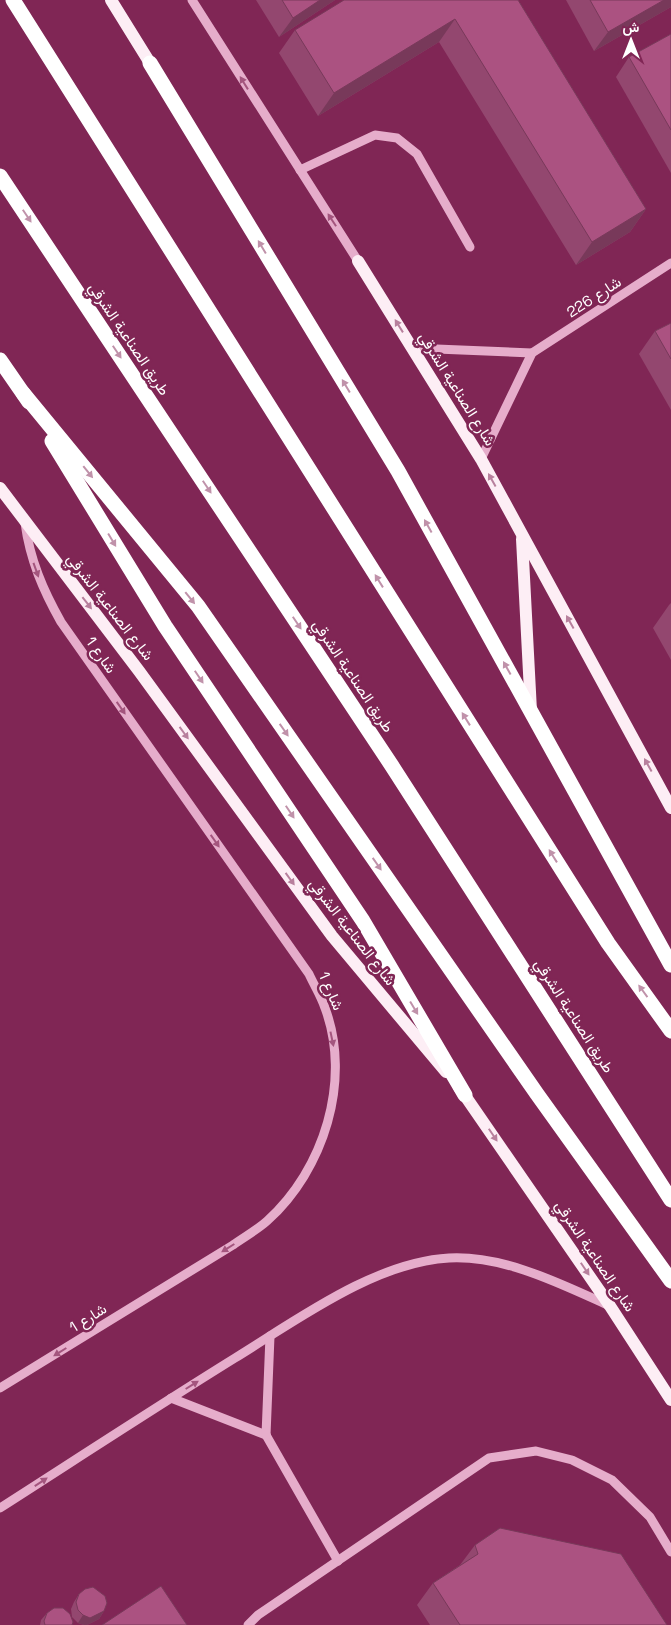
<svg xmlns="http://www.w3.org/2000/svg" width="671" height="1625" viewBox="0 0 671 1625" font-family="'Space Grotesk',Vazirmatn,sans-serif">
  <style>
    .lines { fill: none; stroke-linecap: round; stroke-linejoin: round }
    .minor { stroke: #e6adcb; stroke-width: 9 }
    .major { stroke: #fdeef5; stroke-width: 12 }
    .highway { stroke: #fff; stroke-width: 15 }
    .wall { fill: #93476f }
    .shaded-wall { fill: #78395a }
    .building { fill: #ab5281; stroke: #78395a }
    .oneway { fill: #a4557e }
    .oneway2 { fill: #c092aa }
    .oneway3 { fill: #b8809d }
    .labels { text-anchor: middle; stroke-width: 5; stroke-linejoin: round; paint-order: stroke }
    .street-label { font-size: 15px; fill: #fff; stroke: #802655 }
  </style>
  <rect width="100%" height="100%" fill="#802655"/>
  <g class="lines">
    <g class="minor">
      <polyline points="192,0 358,261"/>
      <polyline points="300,170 375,135 397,138 417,154 470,247"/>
      <polyline points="412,348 532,353"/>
      <polyline points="481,459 532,353 671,263"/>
      <path d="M0,1388L233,1245C244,1237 257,1230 267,1221C324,1170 352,1080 325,1008C321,996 314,985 309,974L61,622C43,590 30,560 25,523"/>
      <polyline points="171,1398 266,1435"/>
      <polyline points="266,1435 338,1561"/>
      <polyline points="266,1435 270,1336"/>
      <path d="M0,1508C78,1458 156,1407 235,1358C297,1320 375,1262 449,1258C504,1255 561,1284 610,1306"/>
      <polyline points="248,1625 258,1615 489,1458 536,1451 572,1460 612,1480 650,1517 671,1552"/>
    </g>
    <g class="major">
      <polyline points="111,0 150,63"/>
      <polyline points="358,261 481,459 671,808"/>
      <polyline points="0,488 139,671 332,936 446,1072"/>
      <polyline points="522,539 531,711"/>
      <polyline points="459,1087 610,1306 671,1400"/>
    </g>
    <g class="highway">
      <polyline points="13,0 608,943 671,1031"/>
      <polyline points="150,63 398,471 671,965"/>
      <polyline points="0,176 392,766 671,1200"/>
      <polyline points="0,360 29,402"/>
      <polyline points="23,393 198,606 537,1094 671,1281"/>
      <polyline points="52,441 165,626 363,921 465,1095"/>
    </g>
  </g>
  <g class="wall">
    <polygon points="256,0 335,0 279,37"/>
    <polygon points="518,0 646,209 630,232 576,265 439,42 318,116 279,53 295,30"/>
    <polygon points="566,0 671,0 671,7 594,51"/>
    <polygon points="671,34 671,173 616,77 629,57"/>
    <polygon points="671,323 671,410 639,354 655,331"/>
    <polygon points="671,603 671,660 653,628 669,605"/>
    <polygon points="475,1545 667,1625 430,1625 417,1605 433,1583 460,1565"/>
    <polygon points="79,1594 104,1611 99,1619 87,1625 84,1625 78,1623 72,1617 71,1609 74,1602"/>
    <polygon points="47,1613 72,1625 40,1625 41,1620"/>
  </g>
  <g class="shaded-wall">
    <polygon points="320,0 335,0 279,37 293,18"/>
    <polygon points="664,0 671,0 671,7 594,51 608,32"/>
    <polygon points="455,19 439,42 318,116 334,93"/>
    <polygon points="646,209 630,232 576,265 592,242"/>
    <polygon points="104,1611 99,1619 87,1625 84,1625 78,1623 83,1615"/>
  </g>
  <g class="building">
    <polygon points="282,0 320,0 293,18"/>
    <polygon points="344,0 518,0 646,209 592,242 455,19 334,93 295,30"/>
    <polygon points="590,0 664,0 608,32"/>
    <polygon points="671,34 671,130 629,57"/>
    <polygon points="671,323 671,359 655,331"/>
    <polygon points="500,1528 621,1554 667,1625 460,1625 433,1583 478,1554 475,1545"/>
    <polygon points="161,1586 187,1625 102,1625"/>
    <polygon points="93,1587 105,1596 107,1603 104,1611 90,1618 83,1615 78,1610 76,1602 79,1594 85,1589"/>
    <polygon points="54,1608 63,1608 70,1614 73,1622 72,1625 45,1625 44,1621 47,1613"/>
  </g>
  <defs><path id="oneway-solid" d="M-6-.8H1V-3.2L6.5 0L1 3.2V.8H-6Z" transform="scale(1.25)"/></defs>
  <g class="oneway">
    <use href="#oneway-solid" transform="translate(244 83) rotate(-122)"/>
    <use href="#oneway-solid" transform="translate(332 220) rotate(-123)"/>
    <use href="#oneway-solid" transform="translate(36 570) rotate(70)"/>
    <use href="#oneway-solid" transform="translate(121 708) rotate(55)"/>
    <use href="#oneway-solid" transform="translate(215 841) rotate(55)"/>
    <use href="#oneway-solid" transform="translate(332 1039) rotate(78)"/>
    <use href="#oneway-solid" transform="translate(228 1248) rotate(148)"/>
    <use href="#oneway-solid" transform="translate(60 1352) rotate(148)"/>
    <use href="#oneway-solid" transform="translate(192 1385) rotate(-32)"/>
    <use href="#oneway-solid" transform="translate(41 1482) rotate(-33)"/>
  </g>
  <g class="oneway2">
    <use href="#oneway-solid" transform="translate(27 216) rotate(56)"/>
    <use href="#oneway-solid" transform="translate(262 247) rotate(-121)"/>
    <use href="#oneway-solid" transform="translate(117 352) rotate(56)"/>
    <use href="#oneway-solid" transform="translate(346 386) rotate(-121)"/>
    <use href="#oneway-solid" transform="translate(88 472) rotate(51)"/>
    <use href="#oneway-solid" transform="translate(207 487) rotate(56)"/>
    <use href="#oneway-solid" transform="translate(428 526) rotate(-119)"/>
    <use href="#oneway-solid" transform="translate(112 540) rotate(59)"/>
    <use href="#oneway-solid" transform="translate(379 581) rotate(-122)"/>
    <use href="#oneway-solid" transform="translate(190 598) rotate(51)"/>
    <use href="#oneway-solid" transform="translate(297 623) rotate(56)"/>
    <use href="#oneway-solid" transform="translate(507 668) rotate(-119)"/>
    <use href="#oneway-solid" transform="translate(199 677) rotate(56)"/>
    <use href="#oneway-solid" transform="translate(466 719) rotate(-122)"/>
    <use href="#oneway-solid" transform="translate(284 730) rotate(55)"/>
    <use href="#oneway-solid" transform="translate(290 812) rotate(56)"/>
    <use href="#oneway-solid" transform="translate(553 856) rotate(-122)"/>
    <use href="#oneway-solid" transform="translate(377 864) rotate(55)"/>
    <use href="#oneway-solid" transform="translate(643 991) rotate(-126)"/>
    <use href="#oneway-solid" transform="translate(414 1008) rotate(59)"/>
  </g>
  <g class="oneway3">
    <use href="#oneway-solid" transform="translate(399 326) rotate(-122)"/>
    <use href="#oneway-solid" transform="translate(492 480) rotate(-119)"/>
    <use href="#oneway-solid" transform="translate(87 603) rotate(52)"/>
    <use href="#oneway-solid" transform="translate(570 622) rotate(-119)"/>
    <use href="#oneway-solid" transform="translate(184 733) rotate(54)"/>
    <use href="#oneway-solid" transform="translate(648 765) rotate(-119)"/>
    <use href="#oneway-solid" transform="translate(290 879) rotate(54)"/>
    <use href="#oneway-solid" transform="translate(493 1135) rotate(56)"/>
    <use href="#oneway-solid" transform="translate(585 1269) rotate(56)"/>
  </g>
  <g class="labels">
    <g class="street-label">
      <text transform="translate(594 297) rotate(-33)" y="5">شارع 226</text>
      <text transform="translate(129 339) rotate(56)" y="5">طريق الصناعية الشرقي</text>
      <text transform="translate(457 389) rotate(58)" y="5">شارع الصناعية الشرقي</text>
      <text transform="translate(110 607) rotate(52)" y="5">شارع الصناعية الشرقي</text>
      <text transform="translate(101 655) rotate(55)" y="5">شارع 1</text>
      <text transform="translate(353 676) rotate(56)" y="5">طريق الصناعية الشرقي</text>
      <text transform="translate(352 932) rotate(52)" y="5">شارع الصناعية الشرقي</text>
      <text transform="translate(331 991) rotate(67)" y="5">شارع 1</text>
      <text transform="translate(574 1016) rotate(57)" y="5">طريق الصناعية الشرقي</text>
      <text transform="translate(595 1256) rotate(56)" y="5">شارع الصناعية الشرقي</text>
      <text transform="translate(88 1318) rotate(-32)" y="5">شارع 1</text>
    </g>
  </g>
  <g transform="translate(631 40)" stroke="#802655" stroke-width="4" paint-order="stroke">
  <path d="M0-4L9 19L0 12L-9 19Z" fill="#ffffff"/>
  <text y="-8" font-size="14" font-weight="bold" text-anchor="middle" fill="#ffffff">ش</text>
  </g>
</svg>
